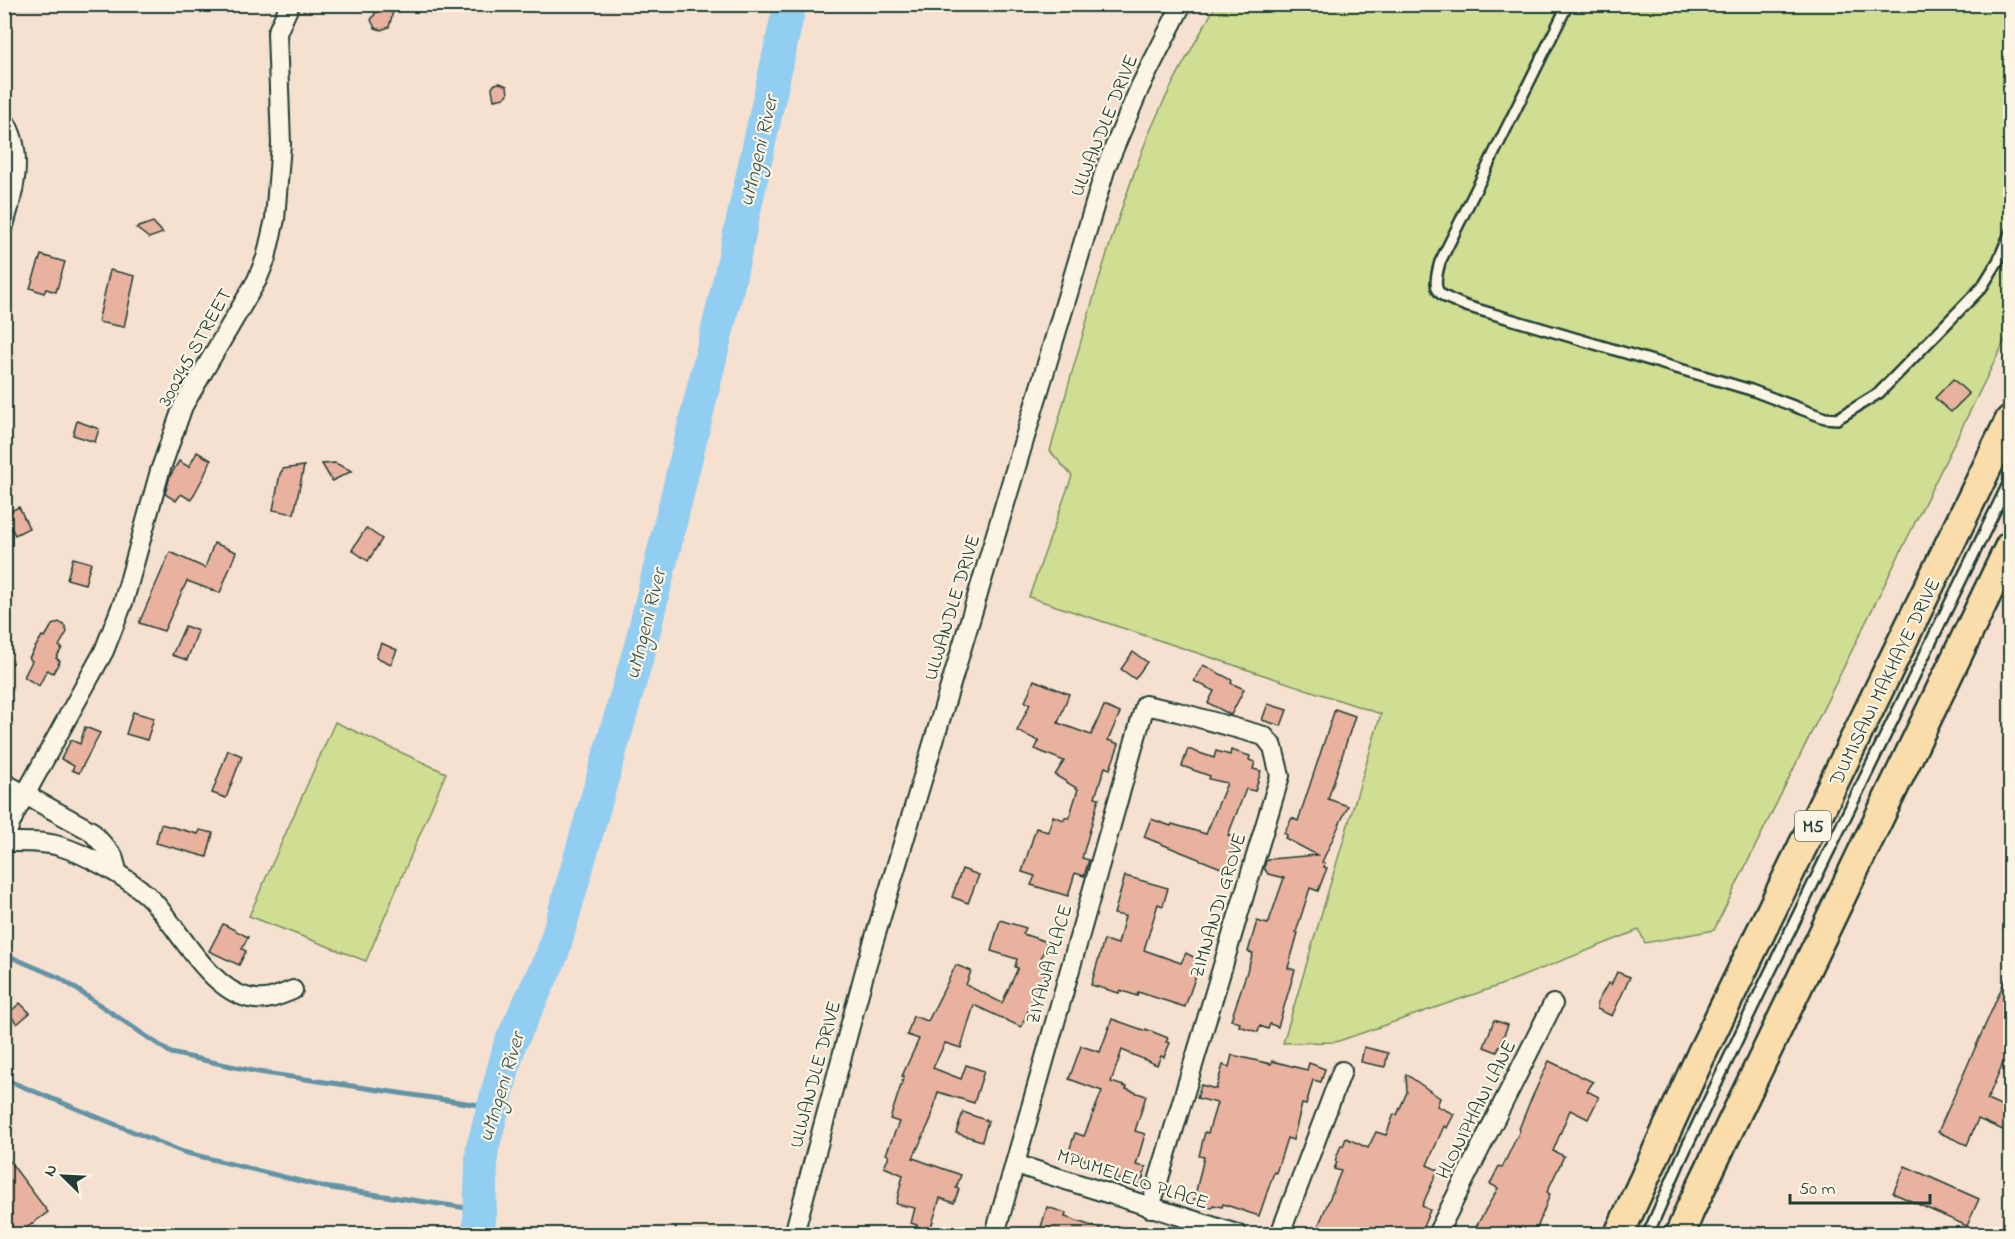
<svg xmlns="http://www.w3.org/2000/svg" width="2015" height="1239" viewBox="0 0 2015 1239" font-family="'Indie Flower',sans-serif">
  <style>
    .green { fill: #cfde92; stroke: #778e63; stroke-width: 1.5 }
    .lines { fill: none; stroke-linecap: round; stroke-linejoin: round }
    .stream { stroke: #6494a6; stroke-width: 5 }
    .river { stroke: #92cef2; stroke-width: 33 }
    .building { fill: #e9b29e; stroke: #1f3d34; stroke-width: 1.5 }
    .lane-casing { stroke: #1f3d34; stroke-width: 14 }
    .street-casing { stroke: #1f3d34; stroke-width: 22 }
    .primary-casing { stroke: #1f3d34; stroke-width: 33 }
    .path { stroke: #1f3d34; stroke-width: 3; stroke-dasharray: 1.5 4.5; stroke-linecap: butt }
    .lane { stroke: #fcf5e5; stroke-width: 9 }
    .street { stroke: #fcf5e5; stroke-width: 18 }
    .primary { stroke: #fbddab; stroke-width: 28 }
    .labels { text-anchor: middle; stroke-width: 4.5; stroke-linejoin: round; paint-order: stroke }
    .shield { fill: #fcf5e5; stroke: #617469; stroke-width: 1.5 }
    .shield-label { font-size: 18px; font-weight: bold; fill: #1f3d34 }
    .street-label { font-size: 20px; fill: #1f3d34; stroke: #fcf5e5 }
    .water-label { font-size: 21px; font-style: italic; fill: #365a5a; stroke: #fcf5e5 }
  </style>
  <rect width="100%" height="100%" fill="#f6e1d0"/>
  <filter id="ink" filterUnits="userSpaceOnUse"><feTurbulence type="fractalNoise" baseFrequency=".0167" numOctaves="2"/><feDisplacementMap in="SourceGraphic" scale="12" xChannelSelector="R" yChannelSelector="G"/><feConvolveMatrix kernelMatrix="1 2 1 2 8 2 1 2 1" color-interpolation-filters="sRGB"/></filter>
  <g filter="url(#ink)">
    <g class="green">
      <path d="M1216,5H2010V330L1714,930L1645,943L1639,930L1498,986L1336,1042L1283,1043L1381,714L1029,597L1072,476L1050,451C1079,348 1106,246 1144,146C1162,99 1191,50 1216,5Z"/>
      <polygon points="335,722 446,773 366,961 249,916"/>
    </g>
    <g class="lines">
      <g class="stream">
        <polyline points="4,954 60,978 171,1053 258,1072 493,1107"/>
        <polyline points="4,1079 183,1152 324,1187 480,1210"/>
      </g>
      <polyline class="river" points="479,1234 482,1150 510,1044 552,955 641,644 727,290 790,4"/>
    </g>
    <g class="building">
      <polygon points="382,11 393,12 389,27 381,30 375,28 371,20 376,12"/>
      <polygon points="500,83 507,86 508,94 504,98 494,100 492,88 495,84"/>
      <polygon points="153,222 163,233 149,238 136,228"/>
      <polygon points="41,255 65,262 56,292 46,289 44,293 30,288"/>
      <polygon points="110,270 135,276 124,327 98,322"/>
      <polygon points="1953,379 1969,394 1951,412 1935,398"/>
      <polygon points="77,421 99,429 95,442 73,435"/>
      <polygon points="197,452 211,460 204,476 191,500 181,494 176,501 165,494 170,476 179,461 189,467"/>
      <polygon points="335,463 352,471 332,481 322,464"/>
      <polygon points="304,466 294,514 273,510 280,474 283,469"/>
      <polygon points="19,507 29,528 15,535 4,514"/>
      <polygon points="366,528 382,539 368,561 352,550"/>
      <polygon points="214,543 236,552 220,593 187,581 164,631 139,623 170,552 205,568"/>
      <polygon points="73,558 91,563 85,584 67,579"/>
      <polygon points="59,622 65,626 67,632 59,646 62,648 56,658 60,661 53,673 47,670 39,686 24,677 32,661 29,658 42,636 45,637 52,625"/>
      <polygon points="185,626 198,631 187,660 172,655"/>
      <polygon points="381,643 397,650 391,664 376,657"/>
      <polygon points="1133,652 1147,662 1135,679 1121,669"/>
      <polygon points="1203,665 1232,680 1231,683 1244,689 1231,715 1208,703 1214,691 1194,681"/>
      <polygon points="1034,680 1069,694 1058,723 1091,735 1104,706 1120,713 1108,740 1119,744 1110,769 1105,767 1095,797 1099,798 1082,858 1089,860 1084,876 1075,873 1068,896 1031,885 1035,876 1022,872 1036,828 1048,832 1053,816 1064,820 1065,817 1069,818 1078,789 1055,775 1064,761 1035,749 1039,741 1017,731 1030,704 1025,702"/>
      <polygon points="1268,704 1287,710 1281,726 1262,720"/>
      <polygon points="1335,709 1355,716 1328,799 1348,806 1322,862 1325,863 1324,867 1327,868 1318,891 1310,888 1296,932 1298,933 1288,968 1295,970 1278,1027 1270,1024 1268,1029 1260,1026 1258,1032 1239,1026 1240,1023 1231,1020 1253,953 1248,952 1257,921 1268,924 1284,878 1268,874 1264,868 1266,861 1270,859 1317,855 1285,838 1287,835 1284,833 1292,818 1298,821"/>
      <polygon points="133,712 154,718 147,740 126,734"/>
      <polygon points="85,727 100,733 79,773 72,770 74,766 61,759 71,740 80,744"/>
      <polygon points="1188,749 1214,758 1216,751 1230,755 1231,750 1250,756 1249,760 1255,762 1253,769 1261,771 1255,791 1246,789 1228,835 1239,839 1226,870 1144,837 1151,819 1171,826 1172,824 1206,834 1227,783 1209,779 1210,776 1182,766"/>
      <polygon points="228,750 242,756 226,798 212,793"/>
      <polygon points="161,824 198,834 200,830 213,833 207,857 156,843"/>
      <polygon points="962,869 979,875 968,903 952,897"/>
      <polygon points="1125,876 1168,888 1163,906 1158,904 1144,950 1181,963 1186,953 1203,962 1196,975 1185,1007 1138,992 1137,996 1120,990 1119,993 1091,985 1104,940 1118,944 1125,916 1114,914"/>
      <polygon points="1000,920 1026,928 1023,934 1047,942 1040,962 1049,965 1021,1027 974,1005 961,1048 945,1043 933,1068 961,1079 966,1065 984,1071 974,1103 938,1092 931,1119 913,1158 961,1175 956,1188 959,1189 954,1203 940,1198 929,1234 914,1234 917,1225 911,1223 915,1208 896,1204 903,1175 884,1167 889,1156 886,1154 899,1122 890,1119 904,1076 902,1076 919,1039 907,1035 913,1016 928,1021 956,965 971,971 966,985 1002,1003 1018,968 1015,967 1017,959 991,951"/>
      <polygon points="223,924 248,937 242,949 246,951 239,965 209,951"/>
      <polygon points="2010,969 2010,1047 1987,1100 2010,1110 2010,1133 1978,1119 1967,1145 1938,1132"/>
      <polygon points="1617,972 1630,977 1612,1016 1597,1009 1597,1003 1608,983 1611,985"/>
      <polygon points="20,1003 30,1013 17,1024 9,1013"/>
      <polygon points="1112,1019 1146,1031 1146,1029 1168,1038 1166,1042 1170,1043 1164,1057 1161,1056 1157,1065 1122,1050 1111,1082 1127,1087 1126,1089 1146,1096 1135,1131 1145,1134 1136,1165 1146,1167 1141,1185 1100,1175 1103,1166 1068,1154 1075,1133 1084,1136 1102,1091 1069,1079 1081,1046 1100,1052"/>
      <polygon points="1494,1020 1508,1025 1497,1052 1484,1047"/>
      <polygon points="1364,1047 1388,1053 1385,1067 1361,1062"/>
      <polygon points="1232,1055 1271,1064 1272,1061 1307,1070 1309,1063 1325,1069 1321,1082 1313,1080 1306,1105 1302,1104 1293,1140 1287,1138 1276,1173 1274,1172 1259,1216 1223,1204 1222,1207 1213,1205 1212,1208 1193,1204 1204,1157 1199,1156 1205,1132 1208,1133 1217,1103 1197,1098 1201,1085 1216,1089 1223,1065 1229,1067"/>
      <polygon points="1549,1061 1593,1082 1587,1091 1599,1097 1588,1119 1570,1110 1553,1151 1564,1156 1547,1192 1550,1194 1535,1234 1472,1234 1498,1188 1490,1184 1499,1166 1502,1168 1520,1130 1519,1129 1529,1104"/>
      <polygon points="1406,1074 1440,1098 1437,1106 1454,1114 1447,1128 1444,1126 1427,1165 1438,1170 1422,1206 1430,1210 1420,1234 1315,1234 1341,1171 1334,1169 1337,1162 1335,1161 1341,1145 1343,1146 1346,1138 1368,1148 1376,1132 1386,1135 1394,1114 1397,1115 1407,1092"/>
      <polygon points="963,1112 988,1121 982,1141 956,1133"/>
      <polygon points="4,1154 48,1212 18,1234 4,1216"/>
      <polygon points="1905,1166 1979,1199 1967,1226 1893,1193"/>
      <polygon points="1047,1207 1066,1213 1065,1217 1110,1232 1110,1234 1039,1234"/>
    </g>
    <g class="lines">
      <g class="lane-casing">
        <g id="lane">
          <path d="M1568,4L1440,262C1431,294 1437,294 1466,306L1751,390L1825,418L1837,419L1879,393L1982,287L1998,261L2010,233"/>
          <polyline points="1648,1234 1681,1159 1750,1013 2010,480"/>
        </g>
      </g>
      <g class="street-casing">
        <g id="street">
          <path d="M4,120C25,152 14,192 4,225"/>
          <polyline points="4,783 91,831 113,856 118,874"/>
          <polyline points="4,839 15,813 104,651 124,600 160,471 183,406 257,280 266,258 275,219 281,144 277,33 290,4"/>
          <path d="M4,842C22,842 42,841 59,846C84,853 127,877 147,895C180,925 216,1011 271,998C278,996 286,993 293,990"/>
          <polyline points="1015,1164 1237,1234"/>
          <polyline points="794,1234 866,967 1106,167 1140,87 1182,4"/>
          <polyline points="995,1234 1145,705 1178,712 1264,736 1273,747 1280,776 1150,1208"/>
          <polyline points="1280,1234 1342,1071"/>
          <polyline points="1437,1234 1553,1004"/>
        </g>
      </g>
      <g class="primary-casing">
        <g id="primary">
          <polyline points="1619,1234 1701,1055 2010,420"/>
          <polyline points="1680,1234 1690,1210 2010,546"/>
        </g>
      </g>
      <polyline class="path" points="1577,1234 1579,1229 1591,1234"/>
      <use href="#lane" class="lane"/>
      <use href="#street" class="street"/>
      <use href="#primary" class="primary"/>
    </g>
  </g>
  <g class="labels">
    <rect class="shield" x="1795" y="811" width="36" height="30" rx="4.5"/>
    <g class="shield-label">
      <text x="1813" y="832">M5</text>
    </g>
    <g class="street-label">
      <text transform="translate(1103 125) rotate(-68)" y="7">ULWANDLE DRIVE</text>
      <text transform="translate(194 347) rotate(-61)" y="7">300245 STREET</text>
      <text transform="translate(951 607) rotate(-73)" y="7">ULWANDLE DRIVE</text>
      <text transform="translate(1884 681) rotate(-64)" y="7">DUMISANI MAKHAYE DRIVE</text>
      <text transform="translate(1217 905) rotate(-73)" y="7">ZIMNANDI GROVE</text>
      <text transform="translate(1048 964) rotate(-74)" y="7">ZIYAWA PLACE</text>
      <text transform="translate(814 1074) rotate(-75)" y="7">ULWANDLE DRIVE</text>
      <text transform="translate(1475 1109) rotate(-63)" y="7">HLONIPHANI LANE</text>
      <text transform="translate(1133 1178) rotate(18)" y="7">MPUMELELO PLACE</text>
    </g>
    <g class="water-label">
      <text transform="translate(758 151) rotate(-77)" y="7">uMngeni River</text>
      <text transform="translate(645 624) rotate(-76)" y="7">uMngeni River</text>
      <text transform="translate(501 1087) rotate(-73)" y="7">uMngeni River</text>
    </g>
  </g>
  <rect width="2015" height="1239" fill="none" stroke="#fcf5e5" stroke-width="24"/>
  <rect x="12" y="12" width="1991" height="1215" fill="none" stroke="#1f3d34" stroke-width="2" filter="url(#ink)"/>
  <g transform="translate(63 1176) rotate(294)" stroke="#fcf5e5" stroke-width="4.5" paint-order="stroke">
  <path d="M0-4.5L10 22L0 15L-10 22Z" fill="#1f3d34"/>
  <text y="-9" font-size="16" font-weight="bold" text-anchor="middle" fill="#1f3d34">N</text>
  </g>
  <path d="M1790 1194v9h140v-9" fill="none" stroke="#1f3d34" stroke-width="3"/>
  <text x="1799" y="1194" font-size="18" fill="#1f3d34" stroke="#fcf5e5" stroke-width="4.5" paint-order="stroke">50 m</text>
</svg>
